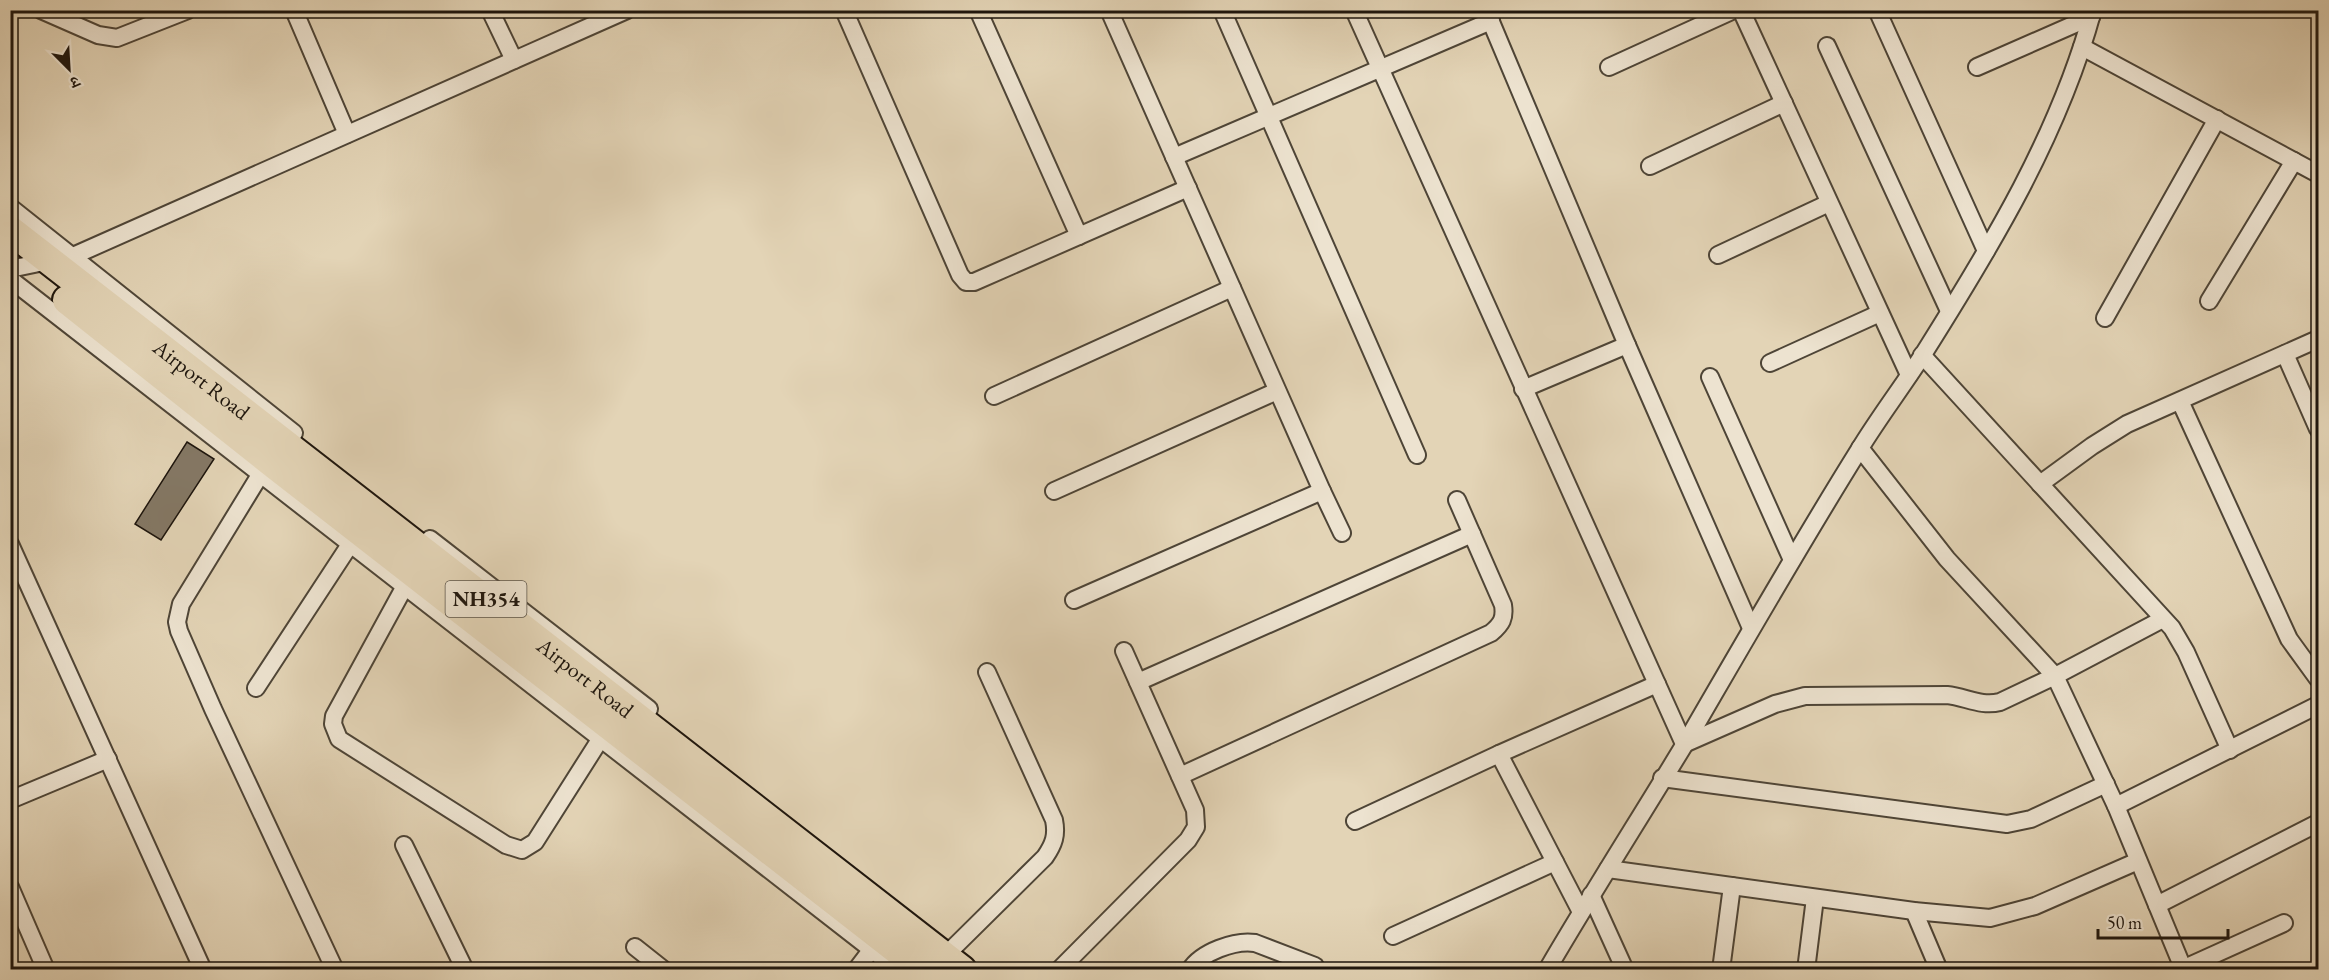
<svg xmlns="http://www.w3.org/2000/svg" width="2329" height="980" viewBox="0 0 2329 980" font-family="'EB Garamond','Noto Serif Devanagari',serif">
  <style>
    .building { fill: #847865; stroke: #1d150d; stroke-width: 1.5 }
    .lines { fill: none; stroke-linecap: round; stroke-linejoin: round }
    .minor-casing { stroke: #4e4537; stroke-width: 20 }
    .trunk-casing { stroke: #1d150d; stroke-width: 32 }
    .minor { stroke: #ede3d0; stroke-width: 16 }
    .trunk { stroke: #e3d4b6; stroke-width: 28 }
    .labels { text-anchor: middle; stroke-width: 4.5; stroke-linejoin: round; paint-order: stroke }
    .shield { fill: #ede3d0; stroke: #5b5348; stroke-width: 1.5 }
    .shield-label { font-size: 21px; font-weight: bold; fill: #1d150d }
    .street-label { font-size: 22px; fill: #1d150d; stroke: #ede3d0 }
  </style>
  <rect width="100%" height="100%" fill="#e3d4b6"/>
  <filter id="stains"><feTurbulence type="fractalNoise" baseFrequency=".00333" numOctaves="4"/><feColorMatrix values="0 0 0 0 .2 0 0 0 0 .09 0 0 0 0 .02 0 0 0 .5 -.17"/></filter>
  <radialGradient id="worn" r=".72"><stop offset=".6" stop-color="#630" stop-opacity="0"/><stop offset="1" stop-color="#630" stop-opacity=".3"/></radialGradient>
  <polygon class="building" points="187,442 214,459 161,540 135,524"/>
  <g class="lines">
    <g class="minor-casing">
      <g id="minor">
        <polyline points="41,10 98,35 117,38 188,10"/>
        <polyline points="294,10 347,134"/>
        <polyline points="490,10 514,60"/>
        <polyline points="844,10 960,275 966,282 974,282 1188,188"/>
        <polyline points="978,10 1079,236"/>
        <polyline points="1222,10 1417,455"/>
        <path d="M1354,10L1684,744L1775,704L1805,696L1947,695C1966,697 1981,707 2000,702L2055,676L2163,619"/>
        <polyline points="1486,10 1627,345 1751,628"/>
        <polyline points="1741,10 1909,375"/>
        <polyline points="1877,10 1986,251"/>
        <polyline points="1827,46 1949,311"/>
        <polyline points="2082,47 2318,174"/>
        <polyline points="1609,67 1734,10"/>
        <polyline points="1977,67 2091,17"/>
        <polyline points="1174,157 1491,21"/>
        <polyline points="1650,166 1784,103"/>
        <polyline points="10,207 294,433"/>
        <polyline points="1718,255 1829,203"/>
        <polyline points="10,269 73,256 627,10"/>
        <polyline points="10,279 898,970"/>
        <polyline points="2209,301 2294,161"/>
        <polyline points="2105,318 2217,119"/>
        <polyline points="2285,354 2318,429"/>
        <polyline points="1922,355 2172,628 2186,652 2230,750"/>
        <polyline points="1770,363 1880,313"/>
        <polyline points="1710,377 1792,560"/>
        <polyline points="1523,389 1627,345"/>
        <polyline points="994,396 1232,288"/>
        <polyline points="2180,401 2289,639 2318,679"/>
        <polyline points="1860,448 1947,559 2055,676 2116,806 2183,968"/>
        <polyline points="260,475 181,604 177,622 179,631 213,709 335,970"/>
        <polyline points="2040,484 2092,446 2127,424 2318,339"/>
        <polyline points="1054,491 1277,391"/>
        <polyline points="1322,491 1342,533"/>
        <polyline points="430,539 649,709"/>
        <polyline points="10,544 203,970"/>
        <polyline points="405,586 334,716 333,724 339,739 506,845 522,850 535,842 601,738"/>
        <polyline points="1074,600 1322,491 1109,10"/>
        <polyline points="1138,682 1472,534"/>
        <polyline points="256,688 351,543"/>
        <polyline points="1499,754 1657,684"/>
        <path d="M1180,776L1491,633C1502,624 1505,618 1503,605L1457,500"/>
        <polyline points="1662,778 2007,824 2031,819 2106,784"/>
        <polyline points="10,800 108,759"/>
        <polyline points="2116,806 2318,705"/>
        <polyline points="1355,821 1499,754 1581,912"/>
        <polyline points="404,845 465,970"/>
        <polyline points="1608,869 1914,911 1990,918 2035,906 2138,861"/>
        <polyline points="10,887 46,970"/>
        <polyline points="1591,895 1625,970"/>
        <polyline points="2157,905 2318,823"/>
        <polyline points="1914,911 1939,970"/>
        <polyline points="1393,936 1555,862"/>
        <polyline points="635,947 664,970"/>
        <path d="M953,948L1045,857C1054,844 1057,835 1054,820L987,672"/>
        <polyline points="856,970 872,949"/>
        <polyline points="1059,970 1188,840 1196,827 1195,810 1124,651"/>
        <path d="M1190,970C1201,952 1235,940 1255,943L1315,966"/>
        <path d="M1547,970C1592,893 1640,818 1686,742C1743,644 1799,546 1859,450C1879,417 1903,386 1924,353C1992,245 2059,135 2093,10"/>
        <polyline points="1721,970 1732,886"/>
        <polyline points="1806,970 1815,898"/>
        <polyline points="2180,970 2284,923"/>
      </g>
    </g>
    <g class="trunk-casing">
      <g id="trunk">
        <path id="s1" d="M10,230L962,970"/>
        <polyline points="67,300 276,466 923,970"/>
      </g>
    </g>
    <use href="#minor" class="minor"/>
    <use href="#trunk" class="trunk"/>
  </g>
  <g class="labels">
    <rect class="shield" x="445.5" y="581" width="81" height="36" rx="4.5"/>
    <g class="shield-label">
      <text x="486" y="606">NH354</text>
    </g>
    <g class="street-label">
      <text dy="8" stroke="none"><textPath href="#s1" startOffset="243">Airport Road</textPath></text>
      <text dy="8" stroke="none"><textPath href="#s1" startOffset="729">Airport Road</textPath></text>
    </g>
  </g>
  <rect width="2329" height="980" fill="none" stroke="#e3d4b6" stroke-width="36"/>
  <rect x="12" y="12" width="2305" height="956" fill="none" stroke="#1d150d" stroke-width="3"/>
  <rect x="18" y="18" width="2293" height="944" fill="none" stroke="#1d150d" stroke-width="1.5"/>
  <g transform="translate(69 69) rotate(156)" stroke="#ede3d0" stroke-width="4.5" paint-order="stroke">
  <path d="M0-4.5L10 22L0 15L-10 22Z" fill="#1d150d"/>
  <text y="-9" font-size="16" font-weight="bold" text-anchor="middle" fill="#1d150d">उ</text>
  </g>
  <path d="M2098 929v9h130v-9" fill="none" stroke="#1d150d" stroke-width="3"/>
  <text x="2107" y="929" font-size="18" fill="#1d150d" stroke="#ede3d0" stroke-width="4.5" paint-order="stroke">50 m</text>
  <rect width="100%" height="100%" filter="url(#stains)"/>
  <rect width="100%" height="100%" fill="url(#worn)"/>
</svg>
